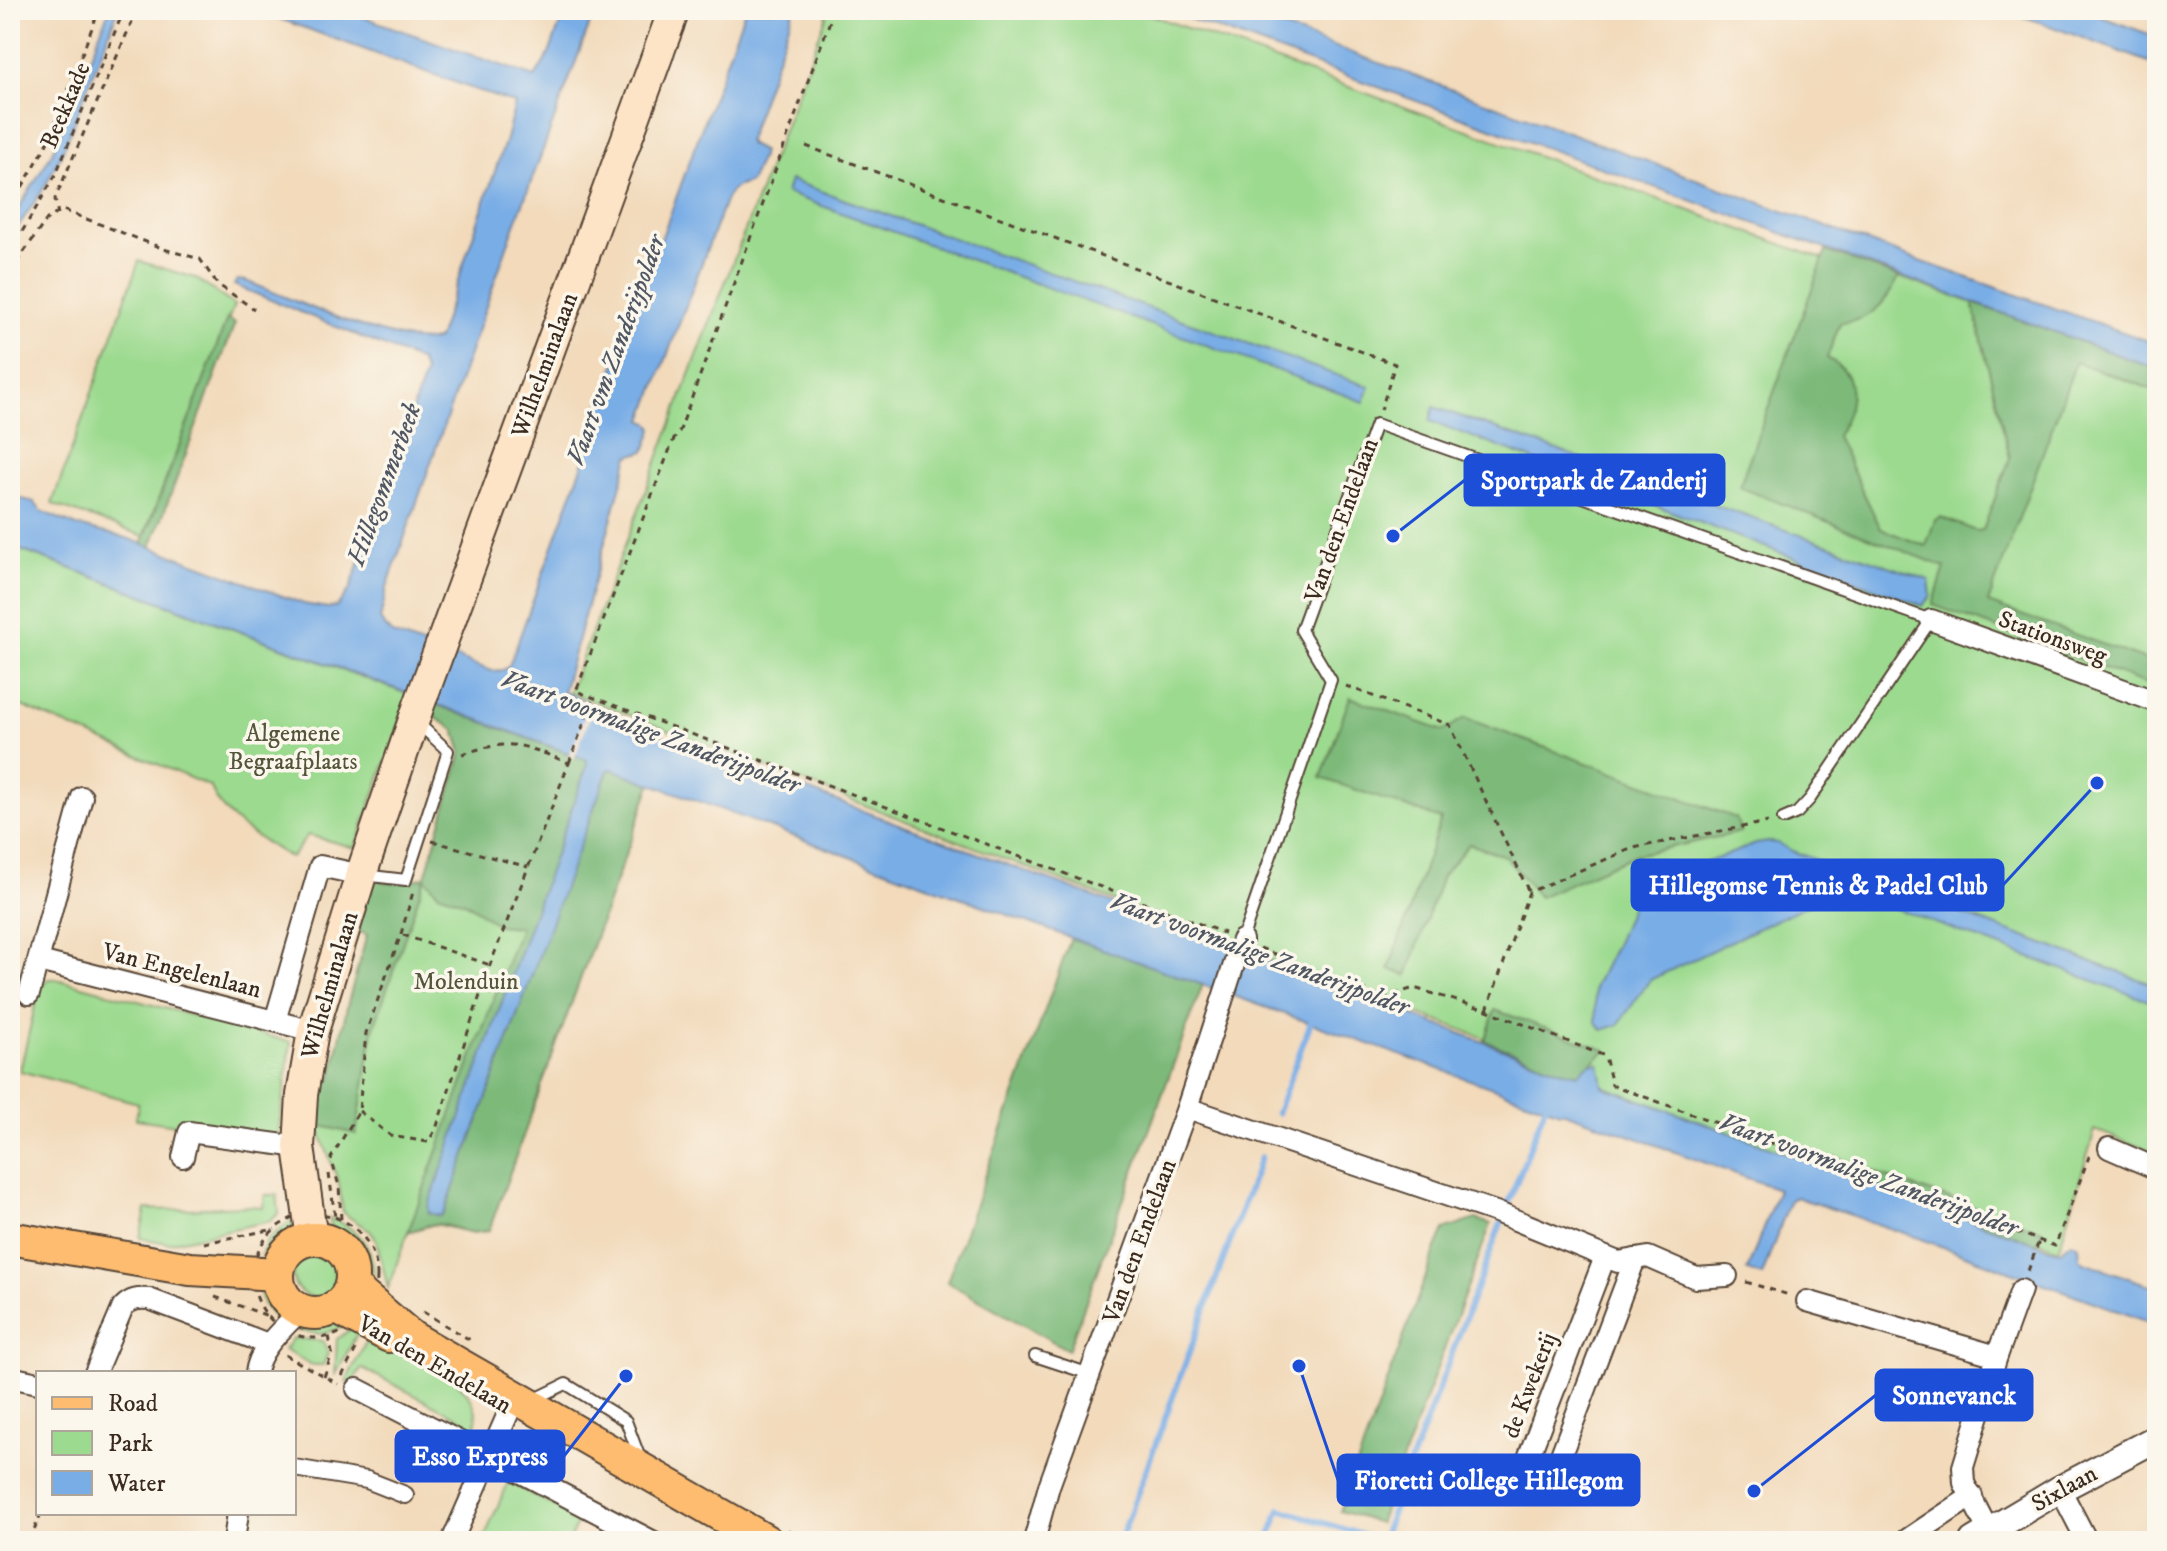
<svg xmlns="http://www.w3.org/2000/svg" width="2167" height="1551" viewBox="0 0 2167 1551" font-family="'IM FELL DW Pica',serif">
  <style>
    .green { fill: #9cda8f; stroke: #6c8256; stroke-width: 2 }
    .forest { fill: #7dba7a; stroke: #5c724c; stroke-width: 2 }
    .water { fill: #79ade6; stroke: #5a6c82; stroke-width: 2 }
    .pier { fill: #f2dabb }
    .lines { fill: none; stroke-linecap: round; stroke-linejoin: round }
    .stream { stroke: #79ade6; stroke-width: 6 }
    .service-casing { stroke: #564436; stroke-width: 14 }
    .pedestrian-casing { stroke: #564436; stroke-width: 20 }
    .minor-casing { stroke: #564436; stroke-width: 24 }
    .tertiary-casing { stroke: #564436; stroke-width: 30 }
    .secondary-casing { stroke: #564436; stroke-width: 34 }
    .primary-casing { stroke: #564436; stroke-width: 36 }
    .path { stroke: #564436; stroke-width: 3; stroke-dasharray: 6 6; stroke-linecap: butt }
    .service { stroke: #fff; stroke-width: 10 }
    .pedestrian { stroke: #fff; stroke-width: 16 }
    .minor { stroke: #fff; stroke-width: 20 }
    .tertiary { stroke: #fff; stroke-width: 26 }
    .secondary { stroke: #fee4c6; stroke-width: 30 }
    .primary { stroke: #fdbc70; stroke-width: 32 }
    .labels { text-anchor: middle; stroke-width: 7; stroke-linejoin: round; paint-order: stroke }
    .street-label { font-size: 24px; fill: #3b2a1e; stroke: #fbf7ec }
    .park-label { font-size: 24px; fill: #53563a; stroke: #fbf7ec }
    .water-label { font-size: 26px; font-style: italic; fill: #515864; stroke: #fbf7ec }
    .leader { fill: none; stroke: #1d4ed8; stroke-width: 3 }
    .callout-dot { fill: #1d4ed8; stroke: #fbf7ec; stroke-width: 3 }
    .callout { fill: #1d4ed8; stroke: #1d4ed8; stroke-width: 3 }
    .callout-label { font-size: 26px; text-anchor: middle; font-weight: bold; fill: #fff }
  </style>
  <rect width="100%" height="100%" fill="#fbf7ec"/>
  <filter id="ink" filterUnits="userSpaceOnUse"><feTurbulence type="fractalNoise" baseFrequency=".0125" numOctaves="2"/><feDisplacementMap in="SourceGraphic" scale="16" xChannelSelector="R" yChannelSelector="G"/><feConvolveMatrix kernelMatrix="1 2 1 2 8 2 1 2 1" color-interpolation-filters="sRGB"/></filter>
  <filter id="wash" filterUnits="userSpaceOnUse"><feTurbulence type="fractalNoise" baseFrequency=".006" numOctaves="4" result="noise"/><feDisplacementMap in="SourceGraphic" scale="32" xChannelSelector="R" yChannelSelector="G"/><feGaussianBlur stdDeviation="1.8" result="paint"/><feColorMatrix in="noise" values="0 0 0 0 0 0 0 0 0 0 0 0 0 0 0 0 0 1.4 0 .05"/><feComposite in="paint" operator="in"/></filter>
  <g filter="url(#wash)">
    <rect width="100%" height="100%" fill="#f2dabb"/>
    <g class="green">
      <polygon points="829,10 1137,10 1894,285 1899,277 1973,303 1976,314 2157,380 2157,1153 2095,1130 2059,1249 1834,1166 1833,1170 1610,1089 1603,1086 1602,1081 1230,945 569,692"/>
      <polygon points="139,261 195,278 234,305 144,536 52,504"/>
      <path d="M10,546L410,695L355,848L308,835L291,858C264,841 221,820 211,787L10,701Z"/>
      <polygon points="446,723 587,760 651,784 489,1230 472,1233 435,1224 408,1232 388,1288 376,1239 370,1231 343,1213 339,1183 317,1125 317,1084 331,1080 348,1003 367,935 356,930 382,882 406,883 425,877 462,752 455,730"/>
      <polygon points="48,979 56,979 291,1042 277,1140 136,1119 138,1103 20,1071 39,989"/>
      <path d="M265,1195H277L279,1213L270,1221L168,1243L140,1238L146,1209C186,1213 224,1203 263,1207Z"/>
      <path d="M329,1218C356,1226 377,1250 373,1279L369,1281L360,1274C356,1242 335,1243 329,1218Z"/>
      <path d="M291,1221H294C289,1238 278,1250 261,1255L268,1239Z"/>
      <circle cx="315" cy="1275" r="22"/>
      <polygon points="259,1288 277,1301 276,1319 264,1306"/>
      <polygon points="329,1319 344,1327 321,1334 298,1331 318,1320"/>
      <polygon points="356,1325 360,1328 335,1376 337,1339"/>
      <path d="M370,1334C405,1350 492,1382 474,1431L468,1433L456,1431L461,1419L362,1368L351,1384L346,1381Z"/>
      <polygon points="293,1338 323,1341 328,1353 323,1365 312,1365 284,1350"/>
      <polygon points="508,1482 579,1519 569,1541 483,1541"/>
    </g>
    <g class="forest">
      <path d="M1826,251L1899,277C1886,303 1871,321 1840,323L1827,358C1861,374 1853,409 1836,436L1881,529L1926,546L1935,520L1941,517L1976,531L1983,530L2010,458L1973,303L2157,369V391L2076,362L1988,603L2157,664V688L1933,605L1945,567L1739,487Z"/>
      <polygon points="227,319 235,323 151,547 142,544"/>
      <polygon points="1350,697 1443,731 1465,718 1736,818 1741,832 1634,855 1539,897 1505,856 1469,844 1442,876 1407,976 1389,969 1441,819 1321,778"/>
      <path d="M434,704L587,760V766L493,1029L588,823L608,770L611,769L651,784L489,1230C465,1238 456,1224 435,1224C426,1225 417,1229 408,1232L520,927L498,925L467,903L438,893L425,878L373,1030L356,1134L317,1125V1084L331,1080L348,1003L367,935L356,930L373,879C392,885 406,883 425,877L462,752L455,730L430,714Z"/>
      <polygon points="1071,938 1203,984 1068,1350 947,1282"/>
      <polygon points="1495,1010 1606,1050 1579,1074 1559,1070 1485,1041"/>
      <polygon points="1836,1157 1905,1184 2042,1230 2038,1244 1833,1170"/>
      <polygon points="1476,1219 1491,1224 1379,1523 1340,1511 1436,1248 1444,1230"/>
    </g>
    <g class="water">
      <polygon points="109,10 118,10 63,150 46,185 10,239 10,223 53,151"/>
      <path d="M255,10H343L535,77L549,54L565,10H595L509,241L387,587L380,620L392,634L492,671L503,670L509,666L592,439L597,414L745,10H794L748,140L750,145L763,152L750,183C738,185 732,188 726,199L643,420L652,425L653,430L645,451L629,456L563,692L660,735L1559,1070L1579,1074L1589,1064L1599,1063L1603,1086L1610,1089L2048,1248L2061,1251L2072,1242L2079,1246L2080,1258L2084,1262L2157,1288V1325L1913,1236L1796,1197L1790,1200L1762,1276L1747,1271L1778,1189L1565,1112H1560L1071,938L611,769L608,771L588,823L445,1211L441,1216L429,1213L428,1207L587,766V760L10,546V496L34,502L41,511L77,526L127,538L304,604L328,608L337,606L350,589L425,373L420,361L234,285L237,280L246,281C281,295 406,351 438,339L506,139L515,104Z"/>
      <polygon points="1165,10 1235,10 1903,255 2157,344 2157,369"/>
      <polygon points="2006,10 2083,10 2157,37 2157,65"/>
      <polygon points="790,180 1370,387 1364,402 786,193"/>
      <polygon points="1434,407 1929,580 1931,596 1922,606 1430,421"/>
      <polygon points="1769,842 1778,843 1792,851 2157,986 2157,1004 1845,890 1805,906 1650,980 1618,1025 1602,1030 1596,1022 1594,988 1617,941 1635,896 1643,886 1756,844"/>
    </g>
    <polygon class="pier" points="591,701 595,703 574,759 569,757"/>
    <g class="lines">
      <g class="stream">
        <polyline points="1277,1113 1311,1022"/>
        <polyline points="1120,1541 1261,1157"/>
        <polyline points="1268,1541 1280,1509 1381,1541 1545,1107"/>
      </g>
    </g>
  </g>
  <g filter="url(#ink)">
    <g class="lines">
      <g class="service-casing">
        <g id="service">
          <polyline points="363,875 406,880 448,751 418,723"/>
          <polyline points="1242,940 1331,680 1301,630 1376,424 1931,620 1810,799 1797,813 1783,819"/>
          <polyline points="1035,1356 1090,1374"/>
          <polyline points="531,1401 566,1384 626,1421 641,1461"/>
        </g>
      </g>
      <g class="pedestrian-casing">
        <polyline id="pedestrian" points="294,1468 367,1480 405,1495"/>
      </g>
      <g class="minor-casing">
        <g id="minor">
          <polyline points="1931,620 2157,702"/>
          <polyline points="39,961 313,1031"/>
          <polyline points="29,994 82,797"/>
          <polyline points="275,1021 320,866 361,875"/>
          <polyline points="1187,1108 1496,1212 1618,1262 1648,1257 1696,1278 1727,1276"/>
          <polyline points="2109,1148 2157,1169"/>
          <polyline points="183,1157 189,1132 299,1147"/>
          <polyline points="1605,1257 1525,1466 1553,1476 1635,1259"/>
          <polyline points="1807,1301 1997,1356"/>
          <path d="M95,1373L123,1307C131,1299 138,1298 149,1299L268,1344"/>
          <path d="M256,1373C259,1347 284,1329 300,1310"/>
          <polyline points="10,1377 38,1383"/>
          <polyline points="357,1389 495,1460"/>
          <polyline points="518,1471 652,1541"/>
          <polyline points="2060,1489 2087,1541"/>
          <polyline points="1989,1532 1964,1483 1963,1467 1997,1356 2021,1290"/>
          <polyline points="234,1541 238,1513"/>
          <polyline points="452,1541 511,1407"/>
          <polyline points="1034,1541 1049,1486 1187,1108 1242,940"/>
          <polyline points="1905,1541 1972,1496"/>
        </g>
      </g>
      <g class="tertiary-casing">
        <polyline id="tertiary" points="1973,1541 2060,1489 2157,1438"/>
      </g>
      <g class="secondary-casing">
        <polyline id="secondary" points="312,1239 299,1147 302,1095 313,1031 361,875 419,705 674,10"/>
      </g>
      <g class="primary-casing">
        <g id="primary">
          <polyline points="10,1238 190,1269 278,1274"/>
          <circle cx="315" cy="1276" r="37"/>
          <polyline points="351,1286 411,1337 766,1541"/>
          <polyline points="335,1307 389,1336"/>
        </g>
      </g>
      <g class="path">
        <polyline points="834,10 680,430 673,441 576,691 1224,933"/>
        <polyline points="806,146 1395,364 1381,410"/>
        <polyline points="10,208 46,146 99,10"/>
        <polyline points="58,215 55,199 137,10"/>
        <polyline points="10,252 55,176 124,10"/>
        <polyline points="10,272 47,219 63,210 167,250 200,259 217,284 254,309"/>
        <polyline points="1346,686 1450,725 1529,892"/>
        <polyline points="569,763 594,696"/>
        <polyline points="432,841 528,867"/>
        <polyline points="403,935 490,965"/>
        <polyline points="1260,948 1383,998 1414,988 1487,1010 1605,1056 1612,1085 2055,1246 2090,1154"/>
        <polyline points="1487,1010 1529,892 1633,848 1768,822"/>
        <path d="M359,1111L391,1136L428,1142L436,1129L490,965L569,763C520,744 514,738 462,754"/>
        <polyline points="329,1174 335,1217"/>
        <circle cx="315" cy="1276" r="62"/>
        <polyline points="341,1219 339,1186 331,1158 359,1111 366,1033 401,934 413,892"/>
        <polyline points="204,1243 275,1229"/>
        <polyline points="2028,1271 2039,1241"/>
        <polyline points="1746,1282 1789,1295"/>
        <polyline points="215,1297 268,1316"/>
        <polyline points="423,1312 472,1341"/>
        <polyline points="285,1355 338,1384"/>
        <polyline points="342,1376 357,1347"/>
        <polyline points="324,1377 332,1353 329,1336"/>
        <polyline points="788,1530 806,1541"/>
        <polyline points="30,1541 41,1513"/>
      </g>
      <use href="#service" class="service"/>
      <use href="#pedestrian" class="pedestrian"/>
      <use href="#minor" class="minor"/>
      <use href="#tertiary" class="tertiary"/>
      <use href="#secondary" class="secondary"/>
      <use href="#primary" class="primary"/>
    </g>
  </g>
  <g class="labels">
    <g class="street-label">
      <text transform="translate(65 105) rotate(-67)" y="8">Beekkade</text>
      <text transform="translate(544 365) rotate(-70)" y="8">Wilhelminalaan</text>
      <text transform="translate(1341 520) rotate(-70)" y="8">Van den Endelaan</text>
      <text transform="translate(2053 637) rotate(20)" y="8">Stationsweg</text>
      <text transform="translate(182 970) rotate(14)" y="8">Van Engelenlaan</text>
      <text transform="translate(329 985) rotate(-74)" y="8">Wilhelminalaan</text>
      <text transform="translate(1139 1241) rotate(-70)" y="8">Van den Endelaan</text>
      <text transform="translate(435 1364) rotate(30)" y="8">Van den Endelaan</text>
      <text transform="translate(1529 1385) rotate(-69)" y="8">de Kwekerij</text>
      <text transform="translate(2064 1488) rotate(-29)" y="8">Sixlaan</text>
    </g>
    <g class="park-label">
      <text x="293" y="741">Algemene<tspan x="293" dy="28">Begraafplaats</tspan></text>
      <text x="466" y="989">Molenduin</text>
    </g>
    <g class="water-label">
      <text transform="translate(615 350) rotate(-70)" y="9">Vaart vm Zanderijpolder</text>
      <text transform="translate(383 484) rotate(-70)" y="9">Hillegommerbeek</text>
      <text transform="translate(651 731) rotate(20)" y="9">Vaart voormalige Zanderijpolder</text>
      <text transform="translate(1260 953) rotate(20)" y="9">Vaart voormalige Zanderijpolder</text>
      <text transform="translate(1869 1174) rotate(20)" y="9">Vaart voormalige Zanderijpolder</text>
    </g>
  </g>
  <path class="leader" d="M1393 536L1465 480M2097 783L2003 885M1754 1491L1876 1395M626 1376L564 1456M1299 1366L1338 1480"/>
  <g class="callout-dot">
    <circle cx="1393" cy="536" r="8"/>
    <circle cx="2097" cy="783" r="8"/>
    <circle cx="1754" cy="1491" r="8"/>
    <circle cx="626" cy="1376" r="8"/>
    <circle cx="1299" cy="1366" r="8"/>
  </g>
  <g class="callout">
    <rect x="1465" y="455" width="259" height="50" rx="8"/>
    <rect x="1632" y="860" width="371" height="50" rx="8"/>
    <rect x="1876" y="1370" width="156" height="50" rx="8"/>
    <rect x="396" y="1431" width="168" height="50" rx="8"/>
    <rect x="1338" y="1455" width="301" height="50" rx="8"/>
  </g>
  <g class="callout-label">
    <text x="1594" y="489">Sportpark de Zanderij</text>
    <text x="1818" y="894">Hillegomse Tennis &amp; Padel Club</text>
    <text x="1954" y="1404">Sonnevanck</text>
    <text x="480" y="1465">Esso Express</text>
    <text x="1489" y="1489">Fioretti College Hillegom</text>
  </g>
  <rect width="2167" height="1551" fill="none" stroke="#fbf7ec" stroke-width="40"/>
  <rect x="36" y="1371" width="260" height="144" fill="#fbf7ec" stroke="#aea59a" stroke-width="2"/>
  <rect x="52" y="1397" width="40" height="12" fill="#fdbc70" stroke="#aea59a" stroke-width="2"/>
  <text x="108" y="1411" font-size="24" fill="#3b2a1e">Road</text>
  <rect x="52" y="1431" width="40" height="24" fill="#9cda8f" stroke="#aea59a" stroke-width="2"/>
  <text x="108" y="1451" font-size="24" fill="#3b2a1e">Park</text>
  <rect x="52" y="1471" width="40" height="24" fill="#79ade6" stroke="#aea59a" stroke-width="2"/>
  <text x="108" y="1491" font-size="24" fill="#3b2a1e">Water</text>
</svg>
